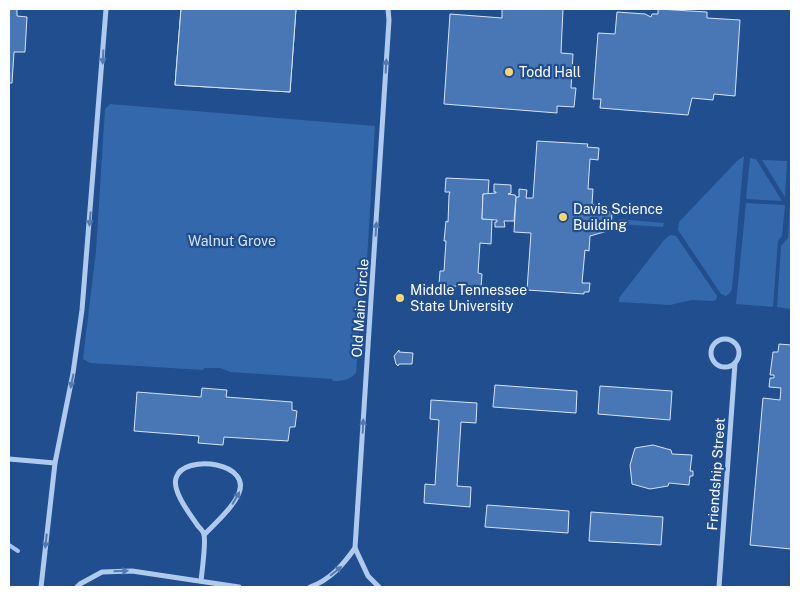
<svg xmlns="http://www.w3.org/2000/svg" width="800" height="596" viewBox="0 0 800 596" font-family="'Public Sans',sans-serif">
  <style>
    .green { fill: #3368ac }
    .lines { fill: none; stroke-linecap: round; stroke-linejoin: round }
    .stream { stroke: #a3c4ee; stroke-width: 4 }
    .building { fill: #4977b6; stroke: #d5e4f9; fill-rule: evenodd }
    .minor { stroke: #afcaec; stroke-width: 5 }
    .oneway { fill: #5279b0 }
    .poi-dot { fill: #fad570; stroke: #204e8f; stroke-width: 2 }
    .labels { text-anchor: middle; stroke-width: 4.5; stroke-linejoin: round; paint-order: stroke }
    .poi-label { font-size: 14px; fill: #fff; stroke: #204e8f; text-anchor: start }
    .park-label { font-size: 14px; fill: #d5e4f9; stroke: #204e8f }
    .street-label { font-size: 14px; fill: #fff; stroke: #204e8f }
  </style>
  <rect width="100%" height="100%" fill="#204e8f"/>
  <g class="green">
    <path d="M110,104L375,126L365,294L362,295L356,373C349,380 344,381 333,381L332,379L231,372L220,368H204L203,370L90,363L83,359L96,251L105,109Z"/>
    <polygon points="744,156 732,289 730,293 726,296 721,294 678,230 679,222 737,161"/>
    <polygon points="750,158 756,159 782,201 746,199"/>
    <polygon points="762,160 787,161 785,197"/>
    <polygon points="791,183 791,309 777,307 781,246 788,238"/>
    <polygon points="746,203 785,205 782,236 778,241 773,307 736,304"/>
    <polygon points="619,219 664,223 663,227 618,224"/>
    <polygon points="670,235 676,236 717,296 716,300 712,301 692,300 670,305 619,302 619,298 664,240"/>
  </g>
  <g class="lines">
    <polyline class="stream" points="9,545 18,551"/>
  </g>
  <g class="building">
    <polygon points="9,9 17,9 17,16 27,17 25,52 14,52 12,83 9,83"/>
    <path d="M181,9H296L290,92L175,85ZM225,19L251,21L250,48L224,47Z"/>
    <polygon points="181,9 296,9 290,92 175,85"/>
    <polygon points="502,9 563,9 561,53 573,54 571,88 576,88 574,107 557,106 557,113 444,104 450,14 502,18"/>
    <polygon points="658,9 707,12 707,18 740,20 735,96 714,94 713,100 692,98 688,115 600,108 601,99 593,99 598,33 615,34 617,12 645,14 651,17 652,14 658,14"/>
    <polygon points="537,141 588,144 587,147 599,148 598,160 590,159 588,189 593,189 592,204 612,213 611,230 590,236 589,251 585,250 582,283 590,283 589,292 584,292 584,294 527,290 531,233 514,232 516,197 519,197 519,189 527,190 526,198 533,198"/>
    <polygon points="446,178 489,180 488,195 483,194 482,219 492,219 491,244 480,243 478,273 482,274 481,288 439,285 440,271 444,271 446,241 444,241 446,221 448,222 449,195 450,192 445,192"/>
    <polygon points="494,184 511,185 511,193 508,194 515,195 516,197 514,221 504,221 505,227 495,227 495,222 497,222 497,220 482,219 483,194 496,193 496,192 494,192"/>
    <polygon points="779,344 791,345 791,549 750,545 763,398 780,400 781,388 769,387 770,378 774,378 774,375 770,375 773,352 778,352"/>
    <polygon points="399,350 399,352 413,353 412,364 399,364 398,366 396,364 394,356"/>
    <polygon points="495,385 577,391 576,413 493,407"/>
    <polygon points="600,386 672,391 670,420 598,414"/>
    <polygon points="202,388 227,390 226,397 292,402 292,410 297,411 295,427 290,427 288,441 224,437 223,445 198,443 199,436 134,431 137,392 201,397"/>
    <polygon points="431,400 477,403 476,423 461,422 457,486 471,487 470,507 424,503 425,484 435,485 439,420 430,419"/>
    <polygon points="653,445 671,450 672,454 692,455 690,471 693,471 693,476 690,476 689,485 669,483 668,486 650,489 632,484 630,465 635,448"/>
    <polygon points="487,505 569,511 568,533 485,527"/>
    <polygon points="591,512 663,517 661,545 589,541"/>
  </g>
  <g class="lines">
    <g class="minor">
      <circle cx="725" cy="353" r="14"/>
      <polyline points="9,459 55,463"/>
      <polyline points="355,548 368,576 379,587"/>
      <path d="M201,581C202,571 206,543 204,535C204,532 200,528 198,526C190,514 172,492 176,478C183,453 257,462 237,497C230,511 215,523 204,535"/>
      <polyline points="41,587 55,463 73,373 82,310 106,9"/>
      <polyline points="77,587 80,584 102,572 132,571 239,587"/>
      <path d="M310,587C330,580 343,565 355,548L389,20L388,9"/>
      <polyline points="719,587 735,363"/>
    </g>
  </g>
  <defs><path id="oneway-solid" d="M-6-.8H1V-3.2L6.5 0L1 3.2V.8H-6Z" transform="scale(1.25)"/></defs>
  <g class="oneway">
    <use href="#oneway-solid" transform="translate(103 57) rotate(93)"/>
    <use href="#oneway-solid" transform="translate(386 66) rotate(-87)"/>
    <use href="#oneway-solid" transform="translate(90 219) rotate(95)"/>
    <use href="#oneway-solid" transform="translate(376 229) rotate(-86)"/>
    <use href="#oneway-solid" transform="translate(72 381) rotate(102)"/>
    <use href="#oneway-solid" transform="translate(363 426) rotate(-87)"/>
    <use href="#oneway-solid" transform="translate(236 498) rotate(-60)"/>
    <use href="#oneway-solid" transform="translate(46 541) rotate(96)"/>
    <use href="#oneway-solid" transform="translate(121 571) rotate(-2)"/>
    <use href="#oneway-solid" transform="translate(336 571) rotate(-39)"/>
  </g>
  <g class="poi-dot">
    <circle cx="509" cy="72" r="5"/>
    <circle cx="563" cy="217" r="5"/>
    <circle cx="400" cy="298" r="5"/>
  </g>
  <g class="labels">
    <g class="poi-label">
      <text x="519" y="77">Todd Hall</text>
      <text x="573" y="214">Davis Science<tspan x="573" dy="16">Building</tspan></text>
      <text x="410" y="295">Middle Tennessee<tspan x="410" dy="16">State University</tspan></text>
    </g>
    <g class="park-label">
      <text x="232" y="246">Walnut Grove</text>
    </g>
    <g class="street-label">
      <text transform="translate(360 308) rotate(-86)" y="5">Old Main Circle</text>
      <text transform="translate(716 474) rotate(-86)" y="5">Friendship Street</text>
    </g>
  </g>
  <rect width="800" height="596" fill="none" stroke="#ffffff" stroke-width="20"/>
</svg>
